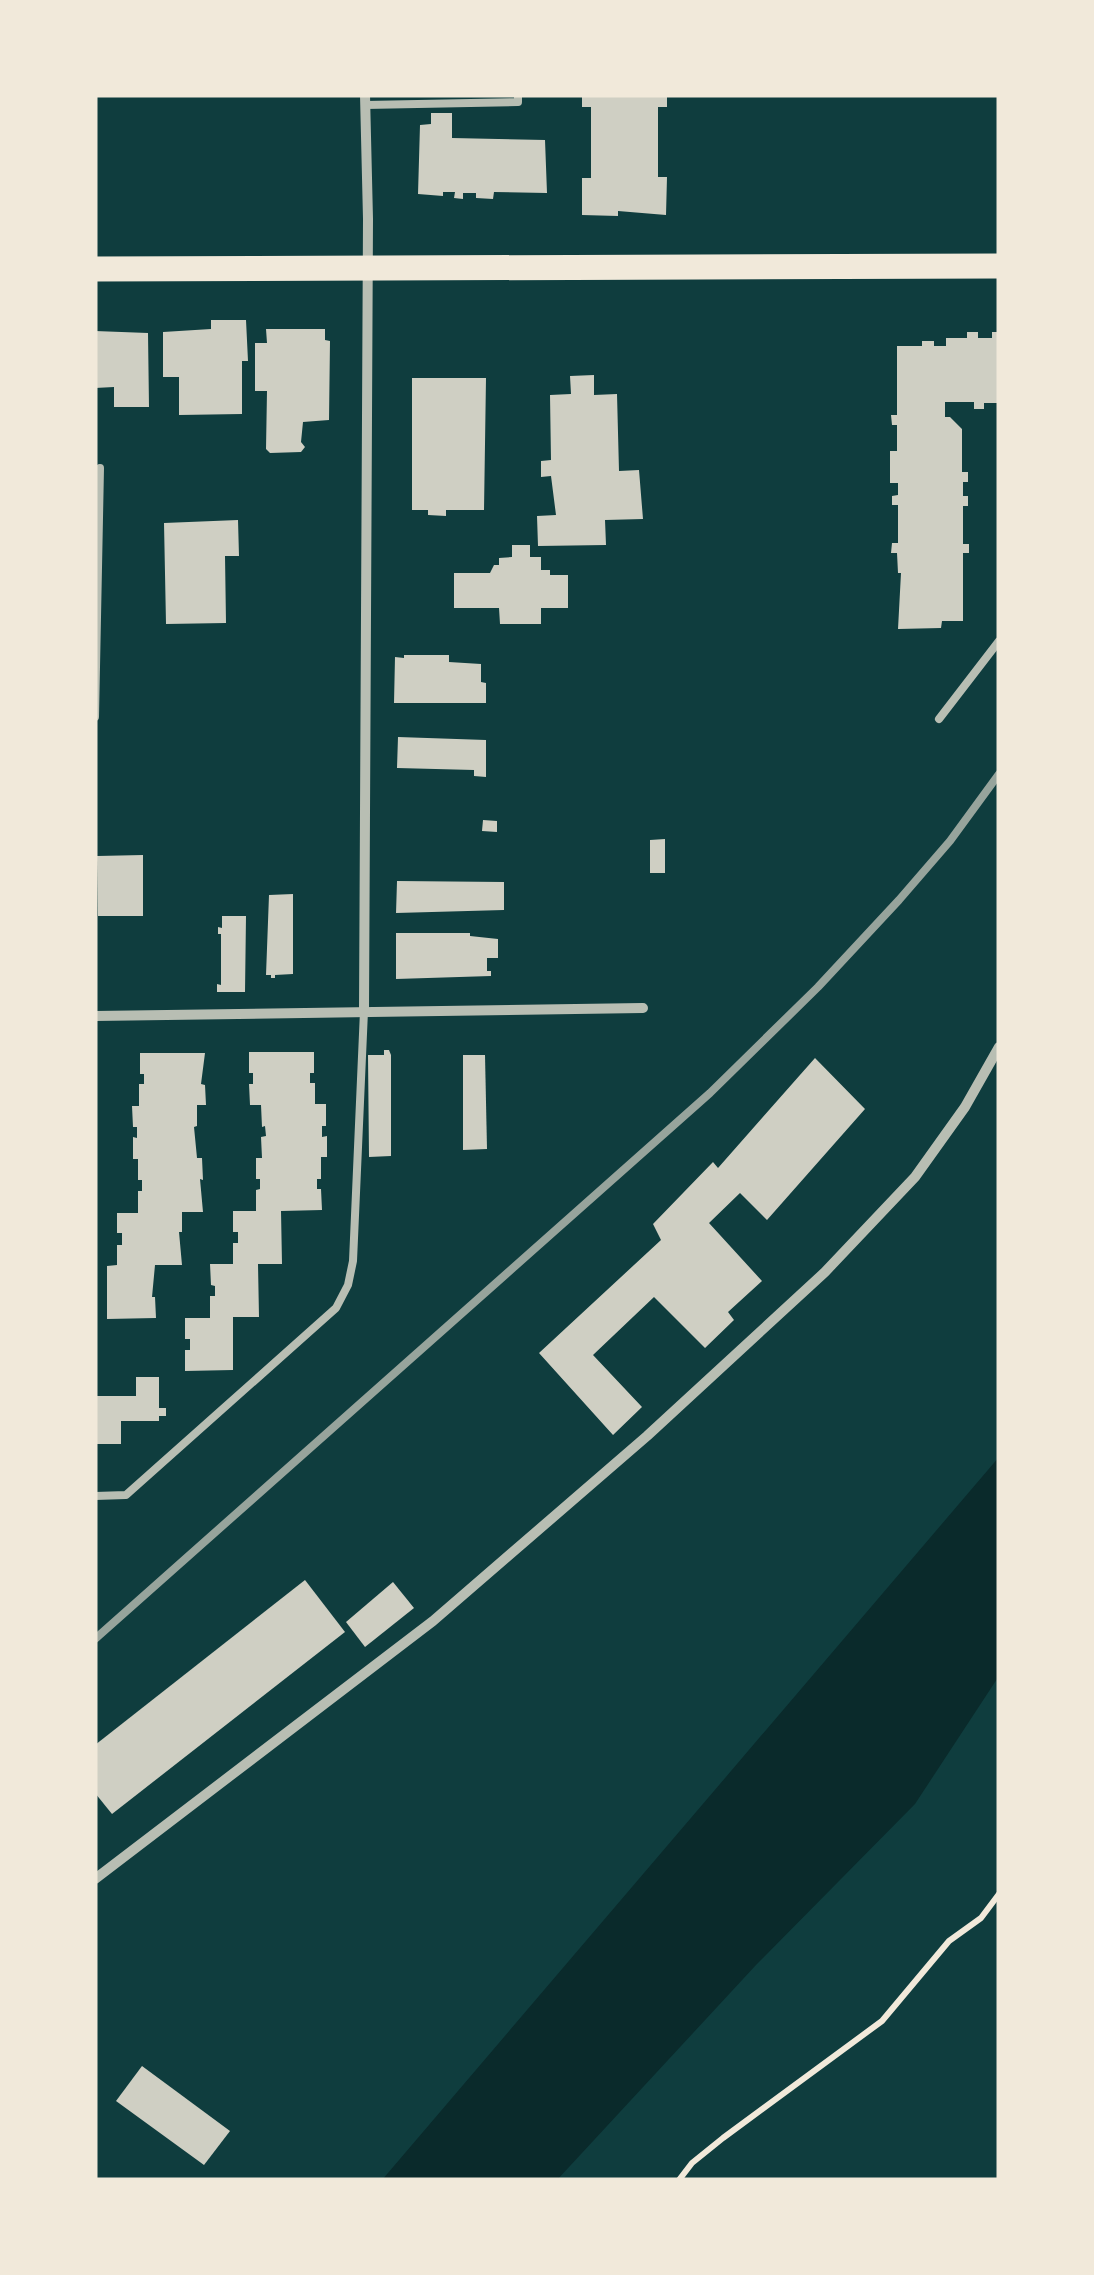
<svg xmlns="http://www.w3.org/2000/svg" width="1094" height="2275" viewBox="0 0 1094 2275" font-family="Jost,sans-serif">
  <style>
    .water { fill: #0a2a2b }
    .building { fill: #cfcfc3 }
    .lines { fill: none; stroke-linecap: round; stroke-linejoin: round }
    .path { stroke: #f1e9da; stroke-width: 6 }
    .service { stroke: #b8beb3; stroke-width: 8 }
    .minor { stroke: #b8beb3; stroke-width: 10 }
    .primary { stroke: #f1e9da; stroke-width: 25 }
    .rail { stroke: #97a49c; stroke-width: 8 }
  </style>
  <rect width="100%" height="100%" fill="#0f3d3e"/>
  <polygon class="water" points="999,1457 999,1676 915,1804 756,1965 557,2180 382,2180"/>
  <g class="building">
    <polygon points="582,95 667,95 667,107 658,107 658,177 667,177 666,215 618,211 618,216 582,215 582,178 591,178 591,107 582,107"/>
    <polygon points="431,113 452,113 452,138 545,140 547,193 494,192 493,199 476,198 476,193 463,193 463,199 454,198 455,192 443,192 443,196 418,194 420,125 431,124"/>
    <polygon points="211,320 246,320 248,361 242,361 242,414 179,415 179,377 163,377 163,332 211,329"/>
    <polygon points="266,329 325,329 325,340 330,341 329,420 303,422 301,442 305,447 301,452 270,453 266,449 267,391 255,391 255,343 267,343"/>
    <polygon points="95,331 148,333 149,407 114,407 114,387 95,388"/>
    <polygon points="967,332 978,332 978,338 992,338 992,332 999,332 999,403 984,403 984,409 974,409 974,402 945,402 945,417 950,417 962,429 962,472 968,472 968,482 963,482 963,496 968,496 968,506 963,506 963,544 969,544 969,553 963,553 963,621 942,621 941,628 898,629 901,573 898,573 897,553 891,553 892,543 898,543 898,505 892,505 892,496 898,495 898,483 890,483 890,451 897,451 897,425 892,425 891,415 897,415 897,346 922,346 922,341 934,341 934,346 946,346 946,338 967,338"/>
    <polygon points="594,375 594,395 617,394 619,471 639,470 643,519 605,520 606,545 538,546 537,516 556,515 551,476 541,477 541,461 551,460 550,395 571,394 570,376"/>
    <polygon points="412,378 486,378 484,510 446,510 446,516 428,515 428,510 412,510"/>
    <polygon points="238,520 239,556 225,556 226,623 166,624 164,523"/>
    <polygon points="512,545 530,545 530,557 541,557 541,570 550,570 550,575 568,575 568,608 541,608 541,624 500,624 499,608 454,608 454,573 490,573 494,565 499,565 499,558 512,557"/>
    <polygon points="404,655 449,655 449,662 481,664 481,682 486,683 486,703 394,703 395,657 404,658"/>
    <polygon points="398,737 486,740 486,777 474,776 474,770 397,768"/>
    <polygon points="483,820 497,821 497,832 482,831"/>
    <polygon points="665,839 665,873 650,873 650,840"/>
    <polygon points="143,855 143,916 98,916 97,856"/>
    <polygon points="397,881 504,882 504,910 396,913"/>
    <polygon points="293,894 293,974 275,975 275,978 271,978 271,975 266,975 269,895"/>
    <polygon points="222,916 246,916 245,992 217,992 217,984 221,985 221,934 218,934 218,927 222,928"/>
    <polygon points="396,933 470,933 470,936 498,939 498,958 487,958 487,971 491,971 491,976 396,979"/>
    <polygon points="384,1050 389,1050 391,1055 391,1156 369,1157 368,1055 384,1055"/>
    <polygon points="249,1052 314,1052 314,1073 310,1073 310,1083 315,1083 315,1104 326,1104 326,1126 322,1126 322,1137 327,1136 327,1157 321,1157 321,1179 317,1179 317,1189 321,1189 322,1210 281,1211 282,1264 258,1264 259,1317 233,1317 233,1370 185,1371 185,1350 190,1350 190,1339 185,1339 185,1318 210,1318 210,1296 215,1296 215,1286 211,1285 210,1264 233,1264 233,1243 238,1243 238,1232 233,1232 233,1211 256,1211 256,1190 260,1189 260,1179 256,1179 256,1158 262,1158 261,1137 266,1136 265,1126 262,1127 261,1105 250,1105 249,1084 253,1084 253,1073 249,1073"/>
    <polygon points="140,1053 205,1053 201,1084 205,1085 206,1105 197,1105 197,1126 194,1127 197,1158 202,1158 203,1180 200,1179 203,1212 182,1212 182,1232 179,1232 182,1265 155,1265 152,1297 155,1297 156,1318 107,1319 107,1266 117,1265 117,1245 122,1245 122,1233 117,1233 117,1213 138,1213 138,1191 142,1191 142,1180 138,1180 138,1159 133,1159 133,1137 137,1138 137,1127 133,1127 132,1106 139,1106 139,1084 144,1084 144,1074 140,1074"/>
    <polygon points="463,1055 485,1055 487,1149 463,1150"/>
    <polygon points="815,1058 865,1109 767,1220 740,1193 709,1223 762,1281 728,1312 734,1320 705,1348 654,1297 593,1355 642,1407 613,1435 539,1353 661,1240 653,1224 713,1162 718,1168"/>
    <polygon points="136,1377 159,1377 159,1408 166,1408 166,1416 159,1416 159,1421 121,1421 121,1444 95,1444 95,1396 136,1396"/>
    <polygon points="305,1580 345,1632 112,1814 95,1793 95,1745"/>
    <polygon points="393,1582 414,1608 365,1647 346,1622"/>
    <polygon points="142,2066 230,2131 204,2165 116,2101"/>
  </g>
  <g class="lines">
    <polyline class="path" points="679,2180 692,2163 723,2138 882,2021 949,1941 981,1918 999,1894"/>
    <g class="service">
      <polyline points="365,105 518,102 518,95"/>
      <polyline points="95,717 100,468"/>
      <polyline points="939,719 999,641"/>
      <polyline points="95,1496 126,1495 336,1308 348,1285 353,1261 364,1011"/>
    </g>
    <g class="minor">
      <polyline points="364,1011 368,219 365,95"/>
      <polyline points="95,1016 643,1008"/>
      <polyline points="95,1879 433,1621 647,1436 825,1272 915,1177 965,1107 999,1047"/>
    </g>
    <polyline class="primary" points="95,269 999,266"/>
    <polyline class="rail" points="95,1639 710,1093 818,987 899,900 950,841 999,774"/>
  </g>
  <rect width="1094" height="2275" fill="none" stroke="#f1e9da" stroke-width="195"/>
</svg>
